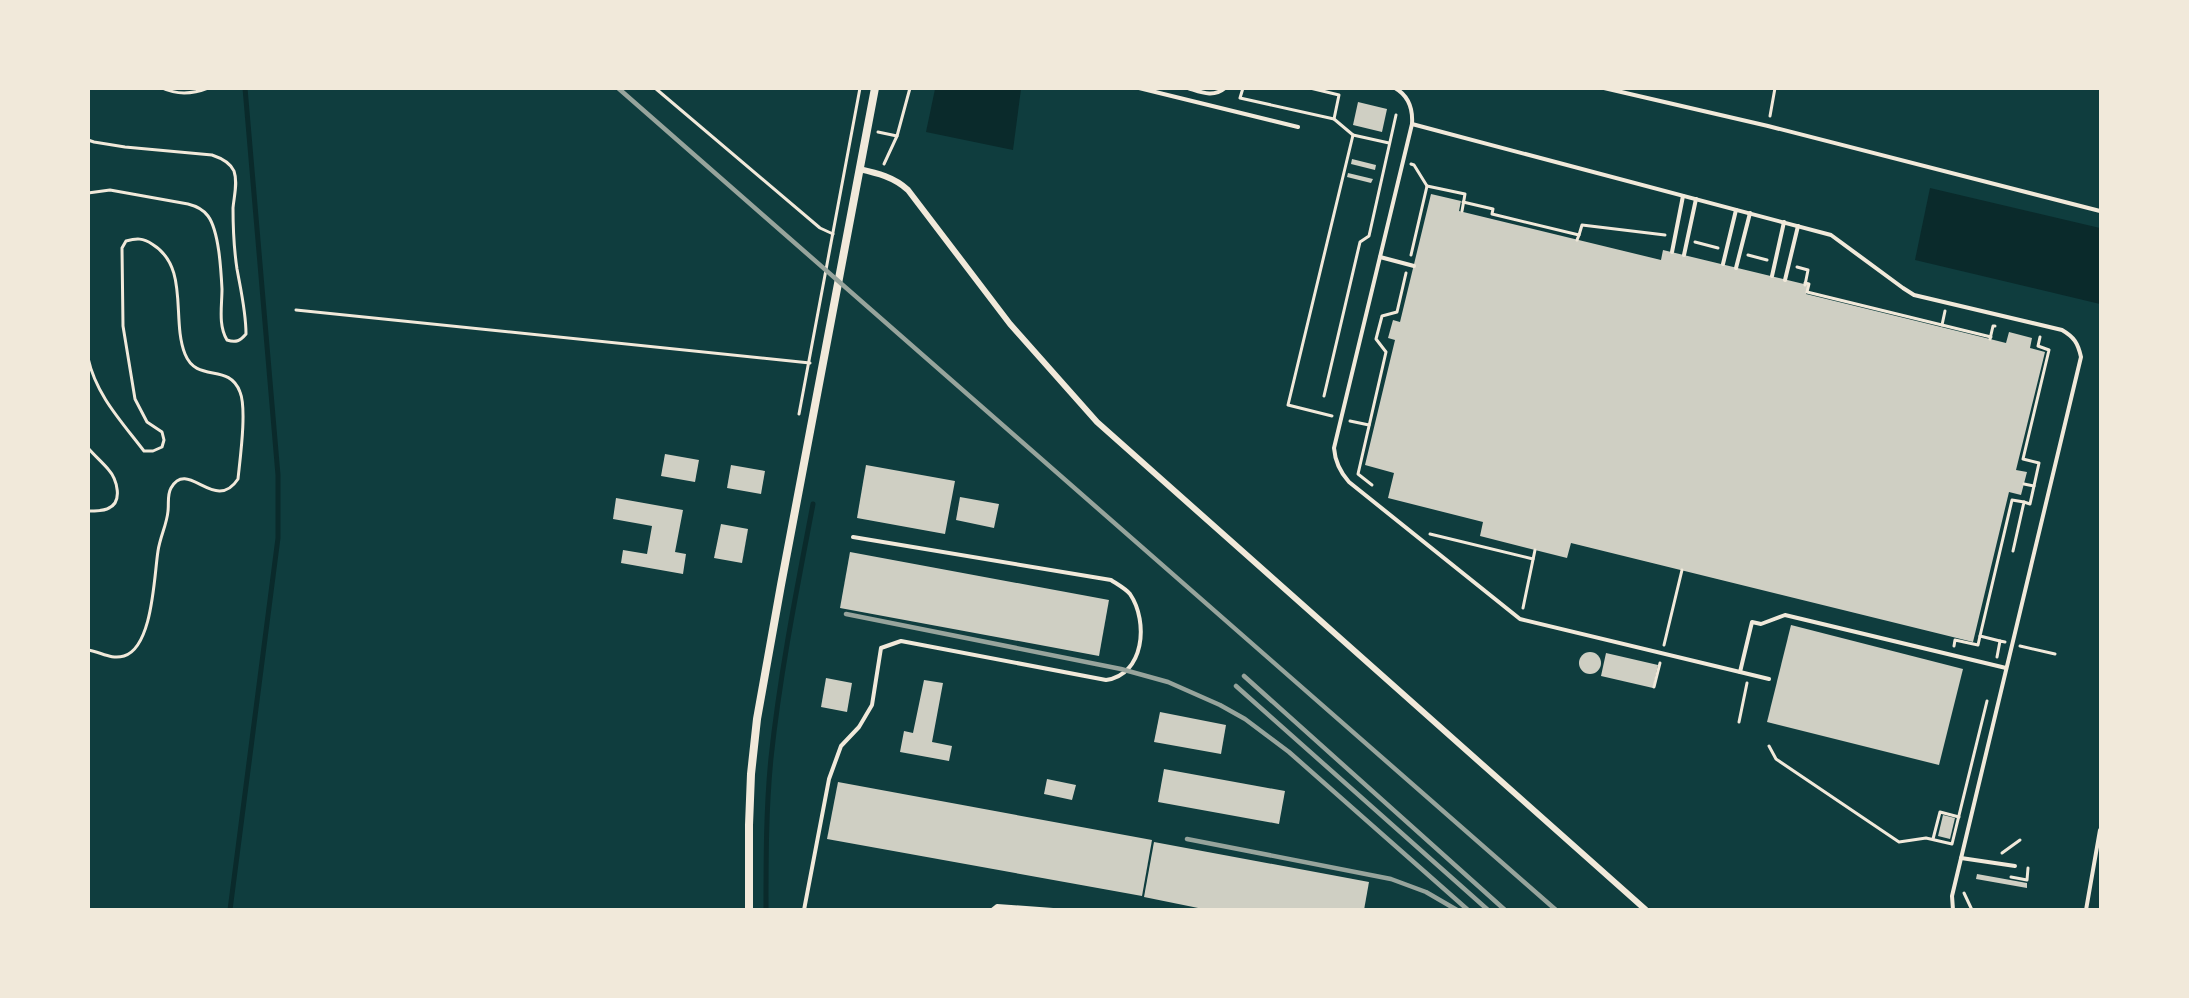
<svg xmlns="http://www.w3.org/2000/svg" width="2189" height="998" viewBox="0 0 2189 998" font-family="'Crimson Pro',serif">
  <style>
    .water { fill: #0a2a2b }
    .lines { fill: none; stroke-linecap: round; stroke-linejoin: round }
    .stream { stroke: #0a2a2b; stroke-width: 5 }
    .building { fill: #cfcfc3 }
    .path { stroke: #f1e9da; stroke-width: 3 }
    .service { stroke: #f1e9da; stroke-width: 4 }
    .minor { stroke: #f1e9da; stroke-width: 6 }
    .tertiary { stroke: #f1e9da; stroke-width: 8 }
    .rail { stroke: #97a49c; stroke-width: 4.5 }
  </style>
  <rect width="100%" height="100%" fill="#0f3d3e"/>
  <g class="water">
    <polygon points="935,89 1021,89 1013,150 926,132"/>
    <polygon points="1930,188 2100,228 2100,304 1915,260"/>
  </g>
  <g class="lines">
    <g class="stream">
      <polyline points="230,910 278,538 278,475 245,88"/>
      <path d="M766,910C766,859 766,808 771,758C780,673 797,588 813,504"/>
    </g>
  </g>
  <g class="building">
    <polygon points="1358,102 1387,109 1382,132 1353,125"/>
    <polygon points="1352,159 1376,165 1375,170 1351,164"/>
    <polygon points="1348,173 1373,179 1371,183 1347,177"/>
    <polygon points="1431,194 1461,201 1459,211 1661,260 1663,250 1808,285 1806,294 1990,339 2006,343 2009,332 2032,338 2030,348 2045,352 2016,470 2027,472 2021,495 2009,492 1973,642 1571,543 1567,558 1535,550 1480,536 1483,522 1388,498 1394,473 1365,465 1395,340 1388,338 1393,320 1400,322"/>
    <polygon points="665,454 699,460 695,482 661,476"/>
    <polygon points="731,465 765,471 761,494 727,488"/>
    <polygon points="866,465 955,481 945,534 857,518"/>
    <polygon points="960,497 999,504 994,528 956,520"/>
    <polygon points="616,498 683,510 675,552 686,554 683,574 621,563 623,550 647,554 652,526 613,519"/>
    <polygon points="721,524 748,529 742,563 714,558"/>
    <polygon points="850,552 1109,600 1099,656 840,608"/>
    <polygon points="1791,625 1963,669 1939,765 1767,722"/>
    <circle cx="1590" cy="663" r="11"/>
    <polygon points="1606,653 1658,665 1653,688 1601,676"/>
    <polygon points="826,678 852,683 847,712 821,707"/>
    <polygon points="924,680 943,683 932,742 952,746 949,761 900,752 904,731 913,733"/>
    <polygon points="1160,712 1226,725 1221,754 1154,742"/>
    <polygon points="1164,769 1285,791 1279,824 1158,802"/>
    <polygon points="1047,779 1076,785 1072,800 1044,794"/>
    <polygon points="838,782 1152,840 1142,896 827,839"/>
    <polygon points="1943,815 1955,818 1950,839 1938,836"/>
    <polygon points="1154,842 1369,882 1364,910 1208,910 1144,897"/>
    <polygon points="1977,874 2027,883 2027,888 1976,879"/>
  </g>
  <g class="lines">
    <g class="path">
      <path d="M162,88C177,95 193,94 208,88"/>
      <polyline points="655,88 820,228 833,234"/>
      <polyline points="1243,88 1240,98 1334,119 1353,135 1288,405 1332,416"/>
      <polyline points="1310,88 1339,95 1334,119"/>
      <polyline points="1770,116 1775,88"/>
      <polyline points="878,132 897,136"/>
      <polyline points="1353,135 1389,143"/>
      <path d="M88,140L94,142L125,147L212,155C221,158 230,162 234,171C238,183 234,196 233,208C233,229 234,249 237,269C241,291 246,312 246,334C240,341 236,343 227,340C218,325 222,306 222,289C221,270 219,231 208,216C203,209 196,206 188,204L110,190L88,193"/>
      <polyline points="884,164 897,136 910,88"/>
      <polyline points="1427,186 1465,194 1462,211"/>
      <polyline points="1463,202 1493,209 1492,214 1579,235 1577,240"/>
      <polyline points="1579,235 1582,225 1665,235"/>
      <polyline points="1695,242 1718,248"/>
      <polyline points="1411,255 1427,186 1414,165 1411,164"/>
      <polyline points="1748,255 1767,260"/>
      <polyline points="1797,267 1808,270 1805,285"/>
      <polyline points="1805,283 1809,284 1807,292 1991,337"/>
      <polyline points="296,310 810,363"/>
      <polyline points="1942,325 1945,311"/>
      <polyline points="1990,339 1993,326 1995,326"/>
      <path d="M88,358C96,395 122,422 144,451H153L162,447L164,440L162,432L147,422L135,399L123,326L122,248L126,241C137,238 143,238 152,244C190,267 171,319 185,354C197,384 229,362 240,392C247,409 240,459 238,479C215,514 188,458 171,488C167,495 169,503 168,511C167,524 160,537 158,551C154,576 153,647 124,656C111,660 101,652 88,650"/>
      <polyline points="1324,396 1360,242 1369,236 1396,115"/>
      <polyline points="799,414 860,88"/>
      <polyline points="1350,421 1369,425"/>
      <path d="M88,448C95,456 102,462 108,469C117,479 124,503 107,509C102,511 94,511 88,511"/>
      <polyline points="2024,484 2034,486"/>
      <polyline points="1372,485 1358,474 1386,352 1376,339 1382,316 1397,312 1406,273"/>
      <polyline points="2024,502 2030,504 2039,463 2023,459 2049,350 2038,346 2040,337"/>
      <polyline points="1430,534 1533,559"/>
      <polyline points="1523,608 1535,550"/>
      <polyline points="2000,641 1980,636 2012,500 2024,502 2013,551"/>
      <polyline points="1664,645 1682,570"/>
      <polyline points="1954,646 1955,640 1978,645 1980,636"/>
      <polyline points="2020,646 2055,654"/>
      <polyline points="1997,657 2000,641 2005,642"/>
      <polyline points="1654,687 1660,663"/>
      <polyline points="1739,722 1747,683"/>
      <polyline points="1769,746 1776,759 1899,842 1926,838 1952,844 1987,701"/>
      <polyline points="1933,839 1940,812 1959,817"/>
      <polyline points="2002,853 2020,840"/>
      <polyline points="2011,877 2027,880 2028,868"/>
      <polyline points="1964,893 1972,910"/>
    </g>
    <g class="service">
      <polyline points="1139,88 1298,127"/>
      <path d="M1188,88C1201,92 1213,98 1225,88"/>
      <path d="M1395,88C1409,96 1413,109 1412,124L1334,448C1335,461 1340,472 1349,482L1520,619L1769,679"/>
      <polyline points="1604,88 1768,126 2100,211"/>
      <path d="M1412,124L1831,235L1903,288L1914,295L2062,330C2074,337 2078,343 2081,357L1952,896L1953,910"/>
      <polyline points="1672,252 1683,196"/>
      <polyline points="1684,255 1696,199"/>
      <polyline points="1380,257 1414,266"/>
      <polyline points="1723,264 1736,210"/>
      <polyline points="1736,268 1750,213"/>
      <polyline points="1772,276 1784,222"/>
      <polyline points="1785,280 1798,226"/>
      <polyline points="1740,672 1752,622 1761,624 1785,615 2006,668"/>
      <polyline points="1961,858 2015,866"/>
      <path d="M804,910L829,779L841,746L859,727L872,705L881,648L901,641L1106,680C1144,675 1149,622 1130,594C1126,589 1117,584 1111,580L853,537"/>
      <polyline points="992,910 997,906 1053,910"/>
      <polyline points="2086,910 2100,830"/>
    </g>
    <path class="minor" d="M859,169C877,173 894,177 908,190L1010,324L1097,422L1646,910"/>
    <polyline class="tertiary" points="749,910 749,825 751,774 757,719 781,585 875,88"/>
    <g class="rail">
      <polyline points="618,88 1556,910"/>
      <polyline points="846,614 1121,669 1168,682 1220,705 1245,719 1289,752 1468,910"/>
      <polyline points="1244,676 1505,910"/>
      <polyline points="1236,686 1488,910"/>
      <polyline points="1187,839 1391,879 1426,892 1457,910"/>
    </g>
  </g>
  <rect width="2189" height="998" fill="none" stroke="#f1e9da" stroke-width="180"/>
</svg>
